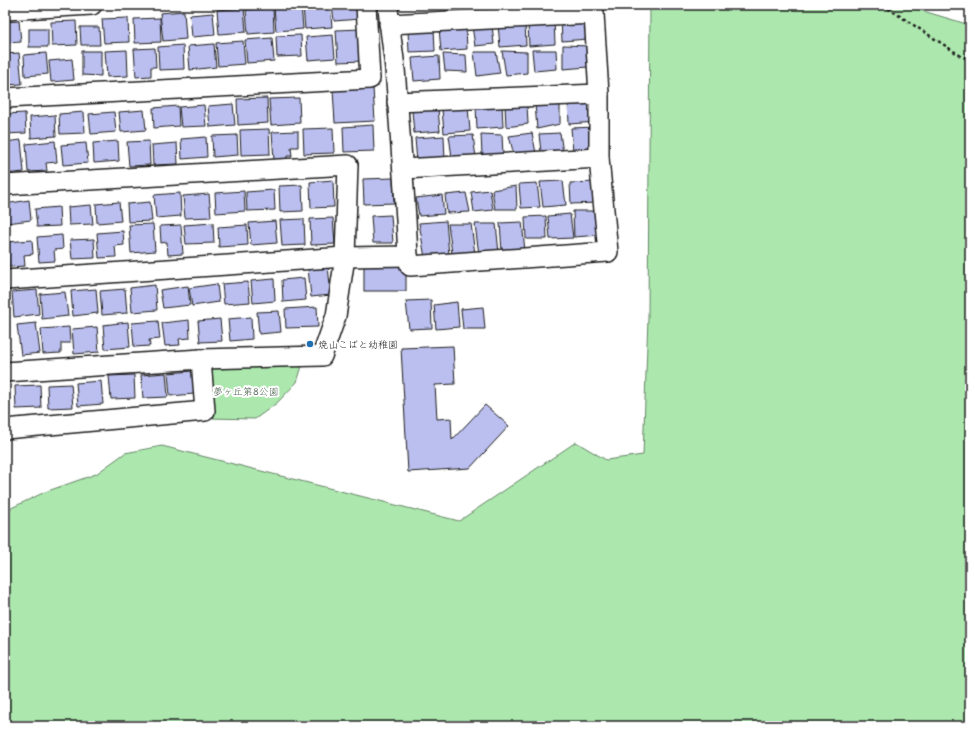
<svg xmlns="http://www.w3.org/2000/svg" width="975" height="731" viewBox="0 0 975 731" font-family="Delius,'Klee One',sans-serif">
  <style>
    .green { fill: #ace8ae; stroke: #648265 }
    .building { fill: #bbbff0; stroke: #1c1c1c }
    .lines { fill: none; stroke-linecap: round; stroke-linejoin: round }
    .minor-casing { stroke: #1c1c1c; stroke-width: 22 }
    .path { stroke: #1c1c1c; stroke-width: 2.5; stroke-dasharray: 3 3; stroke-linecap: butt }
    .minor { stroke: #fff; stroke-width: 19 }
    .poi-dot { fill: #1f6fb2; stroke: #fff; stroke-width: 1.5 }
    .labels { text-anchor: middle; stroke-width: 4; stroke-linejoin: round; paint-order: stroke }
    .poi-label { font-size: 10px; fill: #1c1c1c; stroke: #fff; text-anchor: start }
    .park-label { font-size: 10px; fill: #4e634f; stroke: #fff }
  </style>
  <rect width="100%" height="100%" fill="#fff"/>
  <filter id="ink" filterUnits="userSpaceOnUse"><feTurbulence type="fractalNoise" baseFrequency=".025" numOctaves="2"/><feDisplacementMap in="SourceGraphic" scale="8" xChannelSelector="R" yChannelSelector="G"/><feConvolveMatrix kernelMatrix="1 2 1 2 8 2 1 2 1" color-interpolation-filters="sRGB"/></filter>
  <g filter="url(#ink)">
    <g class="green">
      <polygon points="650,5 903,5 970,25 970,726 5,726 5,511 45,492 96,474 125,453 162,446 459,521 576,442 606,460 643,455 648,318"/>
      <polygon points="304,360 297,382 277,403 255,419 209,418 207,364"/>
    </g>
    <g class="building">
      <polygon points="301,5 303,29 276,31 274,7"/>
      <polygon points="312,5 330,5 332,27 305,29 303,6"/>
      <polygon points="332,5 359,5 360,19 334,21"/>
      <polygon points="244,8 246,32 219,34 217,10"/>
      <polygon points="273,8 274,32 248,34 246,10"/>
      <polygon points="184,11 186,39 163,41 160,13"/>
      <polygon points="213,13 215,35 192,37 190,15"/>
      <polygon points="587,16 588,39 562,41 561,18"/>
      <polygon points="128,18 129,42 104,43 102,19"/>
      <polygon points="160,18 161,42 135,43 134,19"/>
      <polygon points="19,21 21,42 5,43 5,22"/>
      <polygon points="76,21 77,45 52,46 51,22"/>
      <polygon points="554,21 555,44 529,46 528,23"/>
      <polygon points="525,22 526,45 500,47 498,24"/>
      <polygon points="492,25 494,44 475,46 472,26"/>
      <polygon points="80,27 99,27 100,45 81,45"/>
      <polygon points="466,27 467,49 441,51 439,28"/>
      <polygon points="434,28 435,51 409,52 408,30"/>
      <rect x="29" y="29" width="19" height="18"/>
      <polygon points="361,29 363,61 338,62 336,30"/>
      <polygon points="301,35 302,56 277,57 276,36"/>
      <polygon points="333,35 335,58 308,60 306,37"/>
      <polygon points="272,38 274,61 247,63 245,40"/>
      <polygon points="243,41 245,64 218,66 216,43"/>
      <polygon points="214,44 216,67 190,70 188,46"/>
      <polygon points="183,45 184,69 159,70 158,47"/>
      <polygon points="563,45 589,46 588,67 563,69"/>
      <polygon points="155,48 156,67 151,67 151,76 136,77 134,49"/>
      <polygon points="127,50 128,76 107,77 105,51"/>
      <polygon points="532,50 556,50 557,69 534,71"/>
      <polygon points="82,51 101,51 101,76 82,75"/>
      <polygon points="502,51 527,52 527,73 506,75"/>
      <polygon points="474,52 496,52 500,73 477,76"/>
      <polygon points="19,53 22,84 5,85 5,54"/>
      <polygon points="46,53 48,74 25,76 24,55"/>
      <polygon points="443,54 466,55 467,72 445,71"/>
      <polygon points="439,56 440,79 414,81 412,58"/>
      <polygon points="72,59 74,80 51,82 49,61"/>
      <polygon points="373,88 375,121 335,123 333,90"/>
      <polygon points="267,98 268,123 238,125 237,99"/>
      <polygon points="299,98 300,123 271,125 269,99"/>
      <polygon points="594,99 596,122 569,124 568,101"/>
      <polygon points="560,103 560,124 537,129 535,104"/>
      <polygon points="233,104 235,125 210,127 208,106"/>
      <polygon points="502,104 503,127 477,129 476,106"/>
      <polygon points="204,105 206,126 181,127 179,107"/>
      <polygon points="505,105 527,105 528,124 506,127"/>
      <polygon points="178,106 179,126 154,128 153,108"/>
      <polygon points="468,107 470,131 444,133 442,109"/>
      <polygon points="438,109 440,131 414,133 412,111"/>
      <polygon points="144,110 146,130 121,132 119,112"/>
      <polygon points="84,112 85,133 60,134 59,114"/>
      <polygon points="114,112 116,132 91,134 89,114"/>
      <polygon points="25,113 26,133 5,134 5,114"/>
      <polygon points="55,115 56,136 31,138 30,117"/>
      <polygon points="373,125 374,151 344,152 343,127"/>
      <polygon points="596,127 595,152 573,152 571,128"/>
      <polygon points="333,128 334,153 304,154 303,129"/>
      <polygon points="269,129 270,154 241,155 240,130"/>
      <polygon points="298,131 298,147 291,147 292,156 287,156 287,160 274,160 272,132"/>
      <polygon points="532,133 536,153 514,155 509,136"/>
      <polygon points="560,133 563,153 541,152 539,134"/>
      <polygon points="481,134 502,135 503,155 482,155"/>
      <polygon points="237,135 238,155 213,157 212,136"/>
      <polygon points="473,135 476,158 452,157 449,136"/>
      <polygon points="444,136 445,161 417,163 415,138"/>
      <polygon points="206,137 207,157 182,159 181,139"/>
      <polygon points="21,140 24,172 5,174 5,142"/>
      <polygon points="55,141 57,162 46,163 47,171 28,172 26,144"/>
      <polygon points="118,141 119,161 94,163 93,143"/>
      <polygon points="149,141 150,165 129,166 127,142"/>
      <polygon points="86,143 88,163 63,165 61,145"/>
      <polygon points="177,143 178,164 153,165 152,145"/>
      <polygon points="393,178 394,203 364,204 363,179"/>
      <polygon points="333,180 334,207 311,208 310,182"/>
      <polygon points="563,181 566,205 543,207 540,182"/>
      <polygon points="596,182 597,203 571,204 570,183"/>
      <polygon points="537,183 540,207 521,208 519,184"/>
      <polygon points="302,185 303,211 280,212 279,186"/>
      <polygon points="516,186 517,209 495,209 492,190"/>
      <polygon points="274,190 275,210 247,211 246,192"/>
      <polygon points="490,190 493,210 474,212 471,192"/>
      <polygon points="244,191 245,211 216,213 215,193"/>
      <polygon points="180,193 181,216 156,218 154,195"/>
      <polygon points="466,193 470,212 447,213 445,195"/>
      <polygon points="209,194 211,217 185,218 183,196"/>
      <polygon points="442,195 444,214 419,216 416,198"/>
      <polygon points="29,200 31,220 7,223 5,204"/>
      <polygon points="119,202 121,221 97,223 96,204"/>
      <polygon points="150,202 152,221 128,222 127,204"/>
      <polygon points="91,205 93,224 69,225 68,207"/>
      <polygon points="59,207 60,226 37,227 35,209"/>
      <polygon points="573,211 598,211 601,235 574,237"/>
      <polygon points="570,214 573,238 550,239 548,216"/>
      <polygon points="391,215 393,243 373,243 371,216"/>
      <polygon points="546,216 547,239 526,239 525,217"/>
      <polygon points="333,218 335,244 311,245 310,219"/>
      <polygon points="304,219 305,245 282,246 280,220"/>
      <polygon points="275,221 277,243 251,245 249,223"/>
      <polygon points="446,221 449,255 425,258 419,223"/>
      <polygon points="522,222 525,251 502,252 500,223"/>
      <polygon points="213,223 214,243 186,244 184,225"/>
      <polygon points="153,224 155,251 131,253 129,225"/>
      <polygon points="448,224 471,224 475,254 452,253"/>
      <polygon points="475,224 496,224 499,253 479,255"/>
      <polygon points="181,225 183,254 168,255 167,242 161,243 160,226"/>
      <polygon points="247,225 248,245 219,247 218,227"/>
      <polygon points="123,231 124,245 115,246 116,257 99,258 97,233"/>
      <polygon points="62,235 63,249 54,250 55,261 39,262 37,237"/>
      <polygon points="94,239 95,258 72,259 70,240"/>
      <polygon points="32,240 33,254 24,255 25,266 9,267 7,242"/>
      <rect x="364" y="264" width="42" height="27"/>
      <polygon points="328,266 331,295 311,297 308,268"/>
      <polygon points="304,278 306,300 283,302 282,280"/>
      <polygon points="274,279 275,301 253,303 251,281"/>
      <polygon points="248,282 250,302 224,304 222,284"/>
      <polygon points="217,284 219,302 192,306 189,288"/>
      <polygon points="155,285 157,310 132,312 130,288"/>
      <polygon points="188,286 190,305 163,308 160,290"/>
      <polygon points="96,289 98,313 73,316 71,291"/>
      <polygon points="125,289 127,313 102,315 100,291"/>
      <polygon points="37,290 39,314 14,317 12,292"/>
      <polygon points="65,292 68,316 42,319 40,294"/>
      <polygon points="431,300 432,328 409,329 406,301"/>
      <polygon points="457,302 459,327 436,329 434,305"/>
      <polygon points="317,307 318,327 286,328 285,309"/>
      <polygon points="483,307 485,329 463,329 461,309"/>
      <polygon points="279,311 281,332 259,334 257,312"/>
      <polygon points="251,317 252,339 230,341 228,319"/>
      <polygon points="220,319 222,341 200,342 198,321"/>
      <polygon points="189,320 190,338 179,339 180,345 165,346 162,323"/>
      <polygon points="158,321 160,339 149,340 150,346 134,347 132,323"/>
      <polygon points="128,322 130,347 105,349 103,325"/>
      <polygon points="36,323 40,353 21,355 17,325"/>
      <polygon points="69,327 70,343 61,343 61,353 43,354 41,329"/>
      <polygon points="97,327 99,352 74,354 72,329"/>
      <polygon points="453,346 455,384 435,385 437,419 451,418 452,440 485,405 509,426 470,468 408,472 401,348"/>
      <polygon points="193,371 194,394 170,396 168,373"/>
      <polygon points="166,373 168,397 143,398 141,375"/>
      <polygon points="134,375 135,398 111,399 109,376"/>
      <polygon points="101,381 103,404 78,406 76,383"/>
      <polygon points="71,384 73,407 48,408 47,385"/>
      <polygon points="40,385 41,408 16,409 15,386"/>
    </g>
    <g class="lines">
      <g class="minor-casing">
        <g id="minor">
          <polyline points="5,10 92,5"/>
          <polyline points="389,24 594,14"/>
          <polyline points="5,98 370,79 366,5"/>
          <polyline points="397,102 599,94"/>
          <polyline points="403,169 599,158"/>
          <polyline points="5,185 348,165 345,257 336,316 322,356 201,359 5,372"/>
          <polyline points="408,256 410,266 608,252 599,158 599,94 594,14 593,5"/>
          <path d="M5,280L345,257L408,256C405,194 400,131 395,69C393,48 389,27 388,5"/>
          <polyline points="5,429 205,411 201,359"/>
        </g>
      </g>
      <polyline class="path" points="883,5 961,56 970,60"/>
      <use href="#minor" class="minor"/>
    </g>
  </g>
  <circle class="poi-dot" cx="310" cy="344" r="4"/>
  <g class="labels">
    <g class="poi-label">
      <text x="318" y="348">焼山こばと幼稚園</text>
    </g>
    <g class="park-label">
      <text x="246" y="395">夢ヶ丘第8公園</text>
    </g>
  </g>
  <rect width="975" height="731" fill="none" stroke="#fff" stroke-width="20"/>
  <rect x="10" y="10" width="955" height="711" fill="none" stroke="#1c1c1c" stroke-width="1.5" filter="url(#ink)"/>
</svg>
